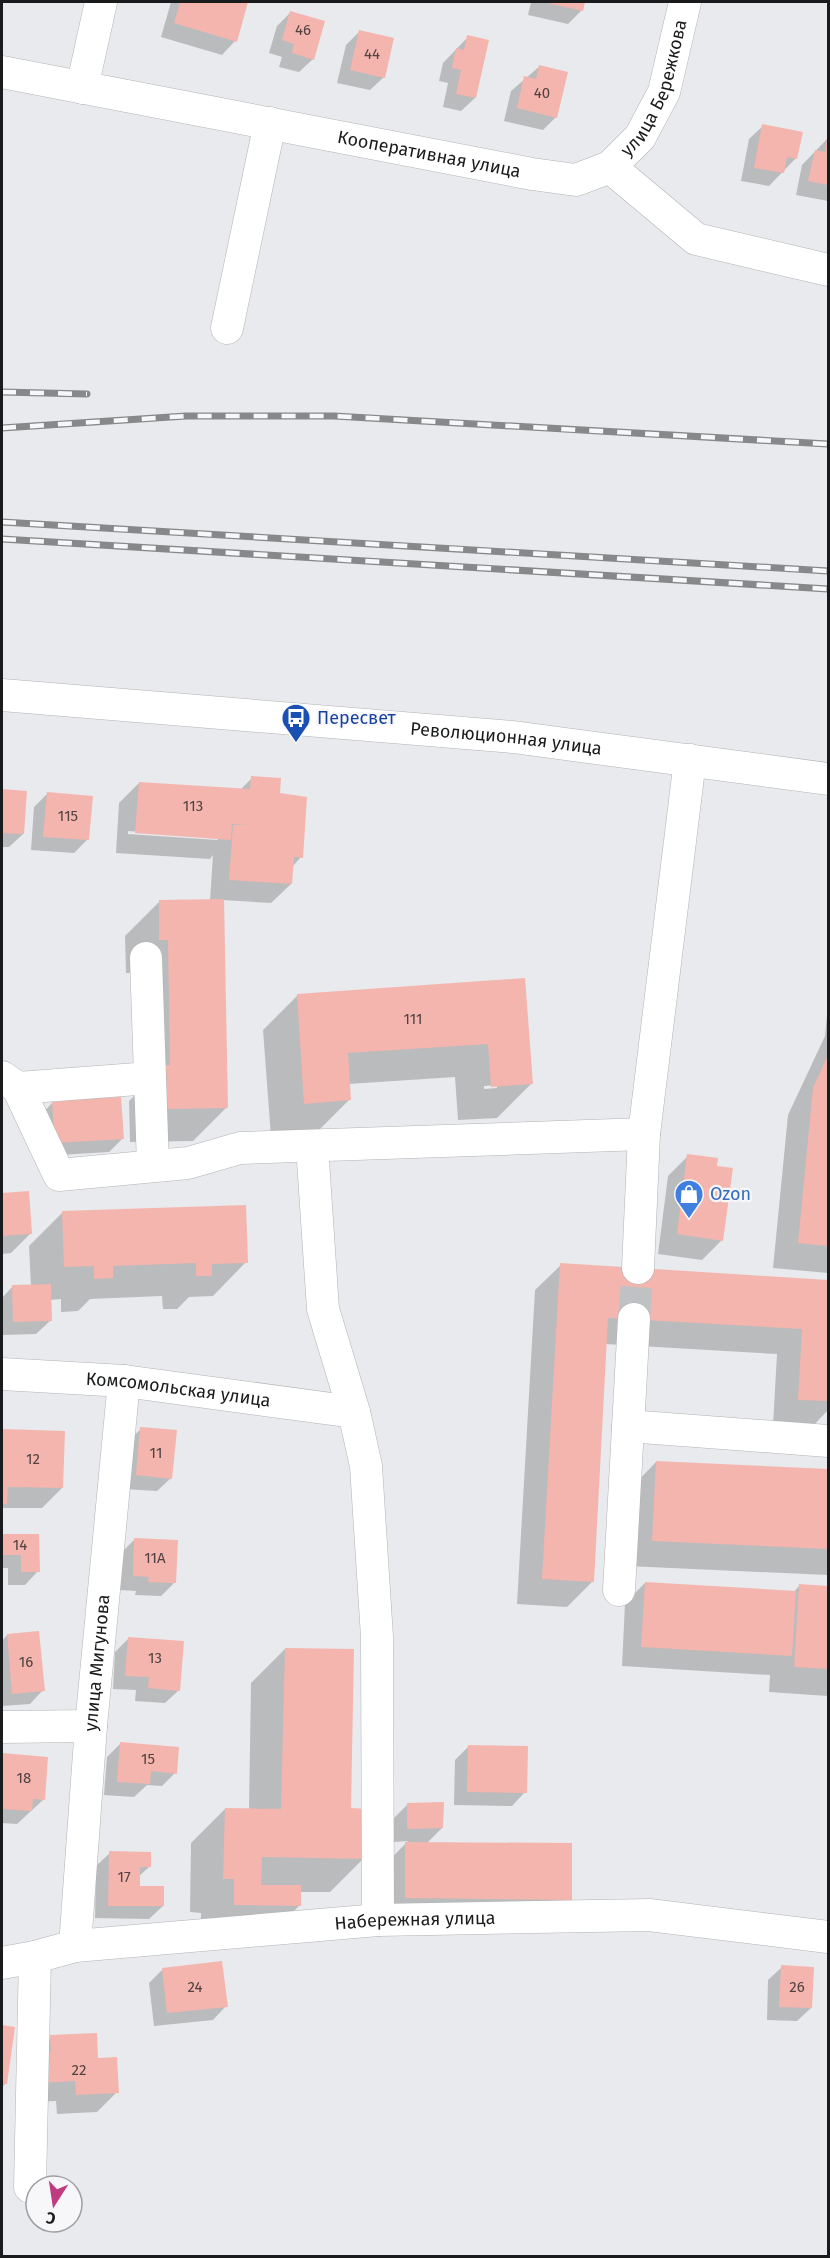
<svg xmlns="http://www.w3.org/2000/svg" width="830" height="2258" viewBox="0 0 830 2258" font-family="'Fira Sans',sans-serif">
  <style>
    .shadow { fill: #0003; fill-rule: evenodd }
    .building { fill: #f4b5ae }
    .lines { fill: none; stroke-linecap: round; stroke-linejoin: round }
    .minor-tunnel { stroke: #c0c1c3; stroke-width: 32; stroke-dasharray: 32 16; stroke-linecap: butt }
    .minor-casing { stroke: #b2b3b5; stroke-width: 33 }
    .minor { stroke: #fff; stroke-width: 32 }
    .rail-casing { stroke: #87888a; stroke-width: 7 }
    .rail { stroke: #f7f7fa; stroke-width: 4.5; stroke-dasharray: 14; stroke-linecap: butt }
    .labels { text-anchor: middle; stroke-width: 4.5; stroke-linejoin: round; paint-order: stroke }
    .number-label { font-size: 15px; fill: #504240 }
    .street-label { font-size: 18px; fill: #1a1b1c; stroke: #f7f7fa }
    .transit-label { font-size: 18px; fill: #164399; stroke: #f7f7fa; text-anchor: start }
    .shop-label { font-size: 18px; fill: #366cbe; stroke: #f7f7fa; text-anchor: start }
  </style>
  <rect width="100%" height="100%" fill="#e9eaed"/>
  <g class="shadow">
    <polygon points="171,2 247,2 235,41 222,55 161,37"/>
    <polygon points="531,2 583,2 581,11 568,24 528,15"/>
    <polygon points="290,13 313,59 299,72 279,67 282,57 269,53 277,26"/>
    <polygon points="359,32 384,77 370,90 337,83 346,45"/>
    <polygon points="468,37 475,98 461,111 443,107 448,83 439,81 443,63"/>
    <polygon points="540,66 556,117 543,130 504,121 511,91"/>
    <polygon points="763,126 796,158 769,186 741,181 749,139"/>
    <polygon points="828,138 828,201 796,195 802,165"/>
    <path d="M252,778L279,794L301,857L292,867L291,884L271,903L223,900L227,1107L193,1141L130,1142L129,1101L137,1093L134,973H126L125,936L159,902L210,901L213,855L210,859L116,853L119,803L139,783L240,790ZM128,831L220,837L217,840L128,834Z"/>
    <polygon points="2,790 25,792 23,834 9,847 2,847"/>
    <polygon points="47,794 88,839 74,853 31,850 34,807"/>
    <path d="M524,980L531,1084L497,1118L458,1120L455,1077L348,1084L349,1100L315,1134L271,1137L263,1030L297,996ZM497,1085V1088L484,1089V1086Z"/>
    <polygon points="828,1004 828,1273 773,1268 788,1115 825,1036"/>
    <polygon points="74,1094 96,1100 123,1138 109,1152 42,1156 39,1117 52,1103 66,1102"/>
    <polygon points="688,1156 722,1240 702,1260 658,1254 668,1176"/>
    <polygon points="27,1193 31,1233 11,1253 2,1254 2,1195"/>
    <polygon points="63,1212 246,1262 213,1296 189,1297 177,1309 163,1309 162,1296 90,1299 78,1311 61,1312 61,1299 50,1300 50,1321 36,1334 2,1335 2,1298 13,1286 31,1286 29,1246"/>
    <polygon points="561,1265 828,1282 828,1410 812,1427 773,1425 777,1354 605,1344 592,1582 567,1607 517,1604 535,1290"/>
    <polygon points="141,1429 171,1478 157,1491 123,1489 127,1442"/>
    <polygon points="2,1431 63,1432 62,1488 42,1508 2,1508"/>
    <polygon points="656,1462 828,1470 828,1575 627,1566 631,1488"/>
    <polygon points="38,1535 38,1571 25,1585 8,1585 8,1568 2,1568 2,1536"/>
    <polygon points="135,1539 174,1583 161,1596 135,1595 136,1591 120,1590 121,1553"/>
    <polygon points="645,1583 793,1593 799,1586 828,1588 828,1696 769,1692 770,1675 622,1666 625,1603"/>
    <polygon points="7,1635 43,1690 30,1704 2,1706 2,1641"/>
    <polygon points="129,1638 179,1690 165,1703 135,1701 136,1690 113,1689 115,1652"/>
    <polygon points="285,1649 349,1810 364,1858 330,1892 299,1892 299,1906 265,1939 200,1938 201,1913 190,1912 191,1843 225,1809 249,1810 251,1683"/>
    <polygon points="121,1743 175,1773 162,1786 147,1785 134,1797 104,1795 107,1757"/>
    <polygon points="468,1747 525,1792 512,1806 454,1805 455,1760"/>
    <polygon points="2,1755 47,1758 44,1799 17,1824 2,1823"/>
    <polygon points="408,1804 442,1828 426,1844 570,1899 536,1933 372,1931 372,1878 408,1841 394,1842 394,1818"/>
    <polygon points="110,1853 149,1867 138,1877 138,1887 163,1906 149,1919 95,1918 96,1866"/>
    <polygon points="782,1967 811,2008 797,2021 767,2020 768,1980"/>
    <polygon points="162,1970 226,2006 213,2020 154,2026 149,1983"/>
    <polygon points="2,2026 13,2028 5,2084 2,2087"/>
    <polygon points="51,2037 97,2060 117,2092 97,2112 57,2114 56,2101 22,2102 31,2057"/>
  </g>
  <g class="building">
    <polygon points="180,2 248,2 237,42 174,23"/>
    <polygon points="543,2 585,2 583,11"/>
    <polygon points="290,11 325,21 314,60 292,53 294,44 282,40"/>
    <polygon points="359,30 394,38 385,78 350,70"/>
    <polygon points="467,35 489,40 476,98 456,94 461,70 452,68 456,48 464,50"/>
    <polygon points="539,65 568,72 557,118 517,108 524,76 536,79"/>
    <polygon points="762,124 803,132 797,159 787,157 784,173 754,168"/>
    <polygon points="827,139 828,185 808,181 815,150 825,152"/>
    <polygon points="251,776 281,778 280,793 307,797 303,858 294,857 292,884 229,880 233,825 248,825 232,824 231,840 135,833 139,782 250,789"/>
    <polygon points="2,789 27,791 24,834 2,833"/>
    <polygon points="47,792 93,796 89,840 43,837"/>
    <polygon points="224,899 228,1108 163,1109 162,1066 170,1065 168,940 159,940 159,900"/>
    <polygon points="525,978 533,1084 491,1087 488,1044 348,1053 351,1100 304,1104 297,994"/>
    <polygon points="828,1055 828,1246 798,1243 813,1088"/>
    <polygon points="96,1091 97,1098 121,1097 124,1139 55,1143 52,1102 74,1100 73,1092"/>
    <polygon points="687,1154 718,1158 717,1166 733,1168 723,1241 677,1234"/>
    <polygon points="29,1191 32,1234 2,1236 2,1193"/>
    <polygon points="246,1205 248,1263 212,1264 212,1276 196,1276 196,1263 113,1266 113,1278 94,1279 94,1266 64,1267 62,1211"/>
    <polygon points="560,1263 828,1280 828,1401 798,1400 802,1329 608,1318 594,1582 542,1579"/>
    <polygon points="51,1284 52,1321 13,1322 12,1285"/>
    <polygon points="140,1427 177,1430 172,1479 136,1475"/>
    <polygon points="2,1429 65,1431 63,1488 8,1487 7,1504 2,1504"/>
    <polygon points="656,1461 828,1469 828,1549 652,1541"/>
    <polygon points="2,1534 39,1534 40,1572 21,1572 21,1555 2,1555"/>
    <polygon points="134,1538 178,1540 176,1583 148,1582 149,1577 133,1576"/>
    <polygon points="645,1582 796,1591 792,1656 641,1647"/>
    <polygon points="799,1584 828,1586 828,1669 794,1667"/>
    <polygon points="39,1631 45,1691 12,1694 7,1634"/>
    <polygon points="128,1637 184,1641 180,1691 148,1688 149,1677 125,1676"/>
    <polygon points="285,1648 354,1649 351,1808 367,1809 366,1859 262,1857 261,1885 301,1885 301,1906 234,1905 234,1879 223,1879 225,1808 281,1809"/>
    <polygon points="120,1742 179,1747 177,1774 151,1771 150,1784 117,1782"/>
    <polygon points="468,1745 528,1746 527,1793 467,1792"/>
    <polygon points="2,1753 48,1757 45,1800 33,1799 32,1811 2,1809"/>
    <polygon points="444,1802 443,1828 407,1829 407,1803"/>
    <polygon points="405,1842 572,1843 572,1900 405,1898"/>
    <polygon points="109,1851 151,1852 151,1867 140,1867 140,1886 164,1886 164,1906 108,1906"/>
    <polygon points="222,1961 228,2007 167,2013 162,1968"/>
    <polygon points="781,1965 814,1967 812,2008 779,2007"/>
    <polygon points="2,2025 15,2027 7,2084 2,2084"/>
    <polygon points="97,2033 98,2058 117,2057 119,2093 76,2095 75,2081 41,2083 39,2052 51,2051 50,2035"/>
  </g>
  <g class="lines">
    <polyline class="minor-tunnel" points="634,1319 638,1268"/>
    <g class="minor-casing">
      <g id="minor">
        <path id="s1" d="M2,72L532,174L576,180L610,167L640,137L664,92L685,2"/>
        <polyline points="82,88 101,2"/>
        <polyline points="610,167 696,239 828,270"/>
        <polyline points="227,328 270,123"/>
        <path id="s2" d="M2,695L513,737L828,779"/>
        <polyline points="146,958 153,1166"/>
        <polyline points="2,1077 18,1088 59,1175 188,1163 240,1148 644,1134 690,760"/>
        <polyline points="18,1088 150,1078"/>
        <polyline points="312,1146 323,1309 354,1412 366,1466 377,1637 378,1920"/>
        <polyline points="638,1268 644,1134"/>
        <path id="s3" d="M2,1374L124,1381L354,1412"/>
        <polyline points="628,1426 828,1441"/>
        <polyline points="619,1590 634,1319"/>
        <polyline points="2,1727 91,1726"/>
        <path id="s4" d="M75,1946L91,1726L124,1381"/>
        <path id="s5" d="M2,1963L35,1957L75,1946L378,1920L649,1915L828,1937"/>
        <polyline points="30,2187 35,1957"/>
      </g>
    </g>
    <use href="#minor" class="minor"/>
    <g class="rail-casing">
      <g id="rail">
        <polyline points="2,392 87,394"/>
        <polyline points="2,428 186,416 334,416 828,444"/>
        <polyline points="2,522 828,571"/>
        <polyline points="2,539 828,589"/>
      </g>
    </g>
    <use href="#rail" class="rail"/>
  </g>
  <defs>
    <g id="bus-pin" transform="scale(1.5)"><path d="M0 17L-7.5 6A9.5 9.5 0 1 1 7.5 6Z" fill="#1a4fb4" stroke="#f7f7fa"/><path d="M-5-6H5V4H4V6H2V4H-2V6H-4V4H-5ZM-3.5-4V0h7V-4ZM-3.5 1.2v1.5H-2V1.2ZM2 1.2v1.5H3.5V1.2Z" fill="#fff"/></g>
    <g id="shop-pin" transform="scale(1.5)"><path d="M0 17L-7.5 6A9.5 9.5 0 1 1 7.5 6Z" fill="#3f7fe0" stroke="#f7f7fa"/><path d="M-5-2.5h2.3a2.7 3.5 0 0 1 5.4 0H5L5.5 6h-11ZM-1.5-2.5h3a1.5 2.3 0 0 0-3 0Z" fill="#fff"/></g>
  </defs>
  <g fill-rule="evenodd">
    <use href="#bus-pin" x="296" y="718"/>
    <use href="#shop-pin" x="689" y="1194"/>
  </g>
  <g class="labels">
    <g class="number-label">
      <text x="303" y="35">46</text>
      <text x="372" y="59">44</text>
      <text x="542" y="98">40</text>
      <text x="193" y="811">113</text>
      <text x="68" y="821">115</text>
      <text x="413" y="1024">111</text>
      <text x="156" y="1458">11</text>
      <text x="33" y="1464">12</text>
      <text x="20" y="1550">14</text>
      <text x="155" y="1563">11А</text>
      <text x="155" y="1663">13</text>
      <text x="26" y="1667">16</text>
      <text x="148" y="1764">15</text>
      <text x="24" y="1783">18</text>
      <text x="124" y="1882">17</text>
      <text x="195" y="1992">24</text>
      <text x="797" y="1992">26</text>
      <text x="79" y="2075">22</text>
    </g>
    <g class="street-label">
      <text dy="6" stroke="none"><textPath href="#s1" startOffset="714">улица Бережкова</textPath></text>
      <text dy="6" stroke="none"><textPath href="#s1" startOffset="435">Кооперативная улица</textPath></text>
      <text dy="6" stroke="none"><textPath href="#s2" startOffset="506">Революционная улица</textPath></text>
      <text dy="6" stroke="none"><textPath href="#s3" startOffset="177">Комсомольская улица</textPath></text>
      <text dy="6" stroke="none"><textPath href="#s4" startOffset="284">улица Мигунова</textPath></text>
      <text dy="6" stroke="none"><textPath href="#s5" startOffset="416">Набережная улица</textPath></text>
    </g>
    <g class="transit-label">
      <text x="317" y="724">Пересвет</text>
    </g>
    <g class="shop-label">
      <text x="710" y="1200">Ozon</text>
    </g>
  </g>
  <rect width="830" height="2258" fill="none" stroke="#1a1b1c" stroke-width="6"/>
  <g transform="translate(54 2204) rotate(192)"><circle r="28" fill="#f7f7fa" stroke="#9f9fa1" stroke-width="1.5"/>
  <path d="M0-4.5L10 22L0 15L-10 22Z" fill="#c03c80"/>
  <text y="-9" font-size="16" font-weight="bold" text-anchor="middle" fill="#1a1b1c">С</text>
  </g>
</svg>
